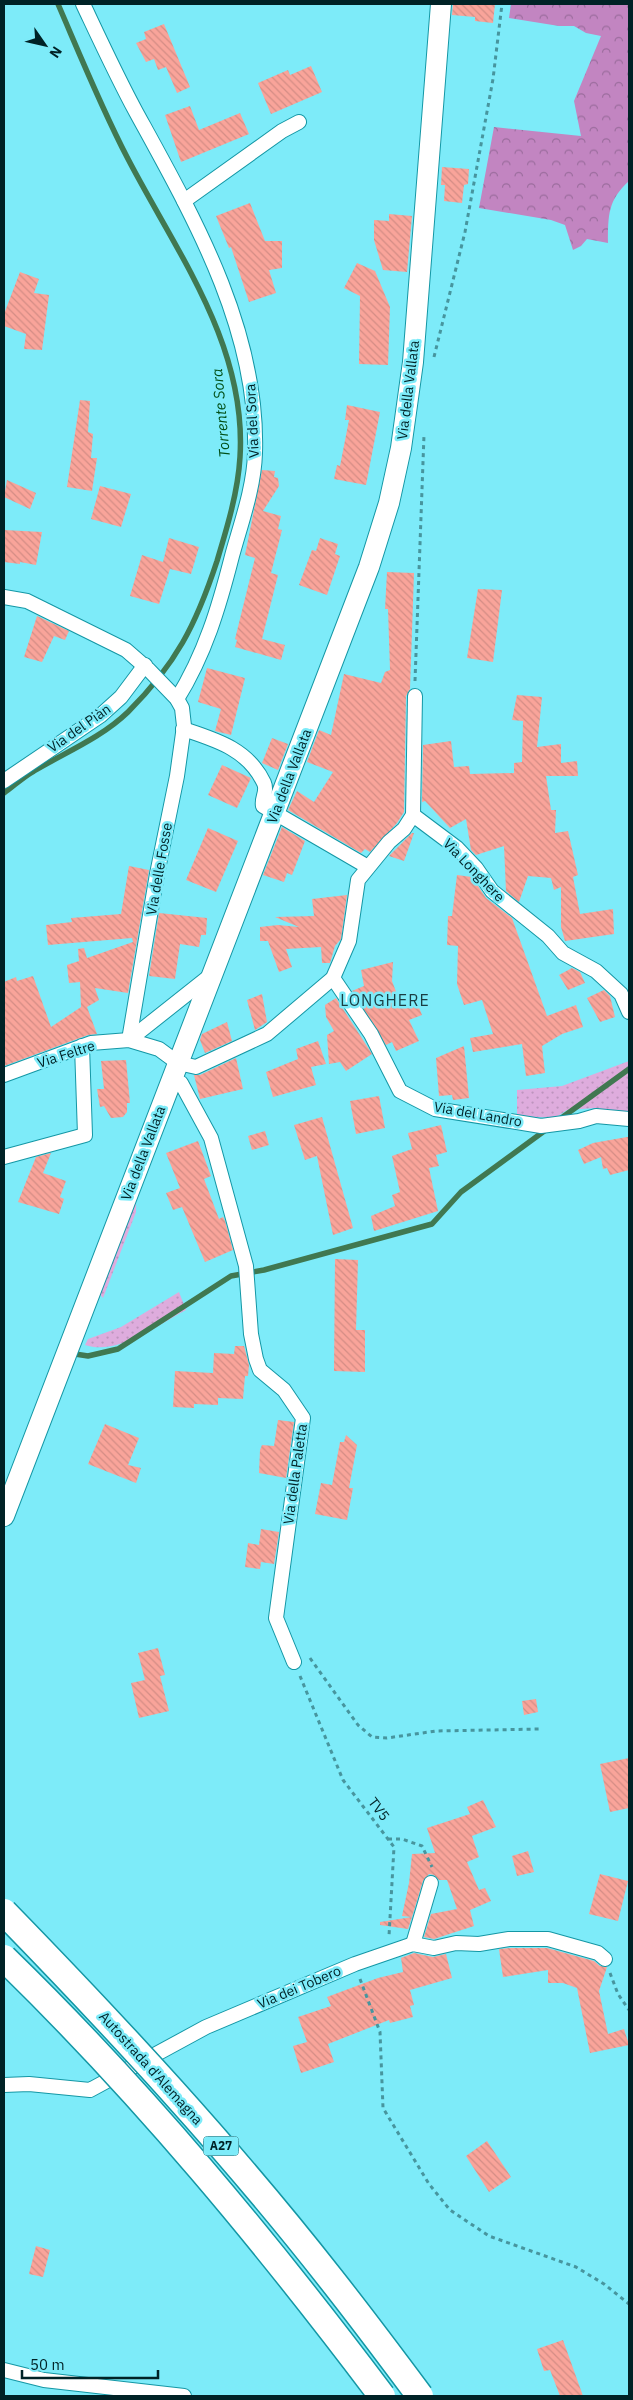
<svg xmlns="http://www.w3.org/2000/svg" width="633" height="2400" viewBox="0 0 633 2400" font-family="'IBM Plex Sans',sans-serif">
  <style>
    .grass { fill: url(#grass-dots) }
    .forest { fill: url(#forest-crowns) }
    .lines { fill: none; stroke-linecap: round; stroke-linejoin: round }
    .stream { stroke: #407851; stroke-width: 5.5 }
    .building { fill: url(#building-back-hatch) }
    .street-casing { stroke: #1497a5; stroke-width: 16 }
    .secondary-casing { stroke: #1497a5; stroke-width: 22 }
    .path { stroke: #47959e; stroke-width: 3; stroke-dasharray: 4 4; stroke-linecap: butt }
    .street { stroke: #fff; stroke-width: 14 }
    .secondary { stroke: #fff; stroke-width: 20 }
    .highway-bridge-casing { stroke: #1497a5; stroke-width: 29; stroke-linecap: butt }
    .highway-bridge { stroke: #fff; stroke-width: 26 }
    .labels { text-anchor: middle; stroke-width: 5; stroke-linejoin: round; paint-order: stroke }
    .shield { fill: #7debf9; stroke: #265e65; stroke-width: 1 }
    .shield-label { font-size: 12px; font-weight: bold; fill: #002226 }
    .street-label { font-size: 14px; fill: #002226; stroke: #7debf9 }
    .water-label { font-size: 15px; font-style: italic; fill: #004f17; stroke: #7debf9 }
    .quarter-label { font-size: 16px; letter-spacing: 1px; fill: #1b3e43; stroke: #7debf9 }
  </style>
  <defs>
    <pattern id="grass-dots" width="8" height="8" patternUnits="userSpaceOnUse" patternTransform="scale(1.25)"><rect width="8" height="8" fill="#deacdd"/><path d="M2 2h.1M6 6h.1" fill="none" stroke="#bd94be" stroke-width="1.8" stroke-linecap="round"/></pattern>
    <pattern id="forest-crowns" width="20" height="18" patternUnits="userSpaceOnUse" patternTransform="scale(1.25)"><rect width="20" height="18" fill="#c285c1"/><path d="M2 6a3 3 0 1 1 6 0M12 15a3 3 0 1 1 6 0" fill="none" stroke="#9b6c9d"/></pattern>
    <pattern id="building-back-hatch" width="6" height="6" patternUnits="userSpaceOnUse" patternTransform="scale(1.25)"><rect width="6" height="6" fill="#f9a49a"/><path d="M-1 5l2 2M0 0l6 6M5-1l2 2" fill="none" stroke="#d48d85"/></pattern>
  </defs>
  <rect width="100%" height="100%" fill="#7debf9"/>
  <g class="grass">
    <polygon points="629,1061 629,1115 596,1108 567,1110 555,1118 517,1116 517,1090 562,1086"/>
    <polygon points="136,1195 136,1212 103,1298 99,1293"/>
    <path d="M179,1292L186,1310C157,1325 118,1356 85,1345L88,1339L121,1327Z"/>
  </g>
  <path class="forest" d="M511,4H629V181C608,200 608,215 608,243L587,239L581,246L573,250L565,225L551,220L479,208L494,127L581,136L574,101L601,36L586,33L574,26H559L509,18Z"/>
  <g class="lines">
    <g class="stream">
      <path d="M4,793C14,786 23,777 34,771C66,752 101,738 128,712C176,664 196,625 217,561C227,528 238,492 240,457C247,344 176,252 127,157C101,107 80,55 58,4"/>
      <polyline points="560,1119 629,1069"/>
      <polyline points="75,1354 88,1356 118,1349 231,1276 264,1270 432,1224 461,1192 547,1129"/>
    </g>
  </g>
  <g class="building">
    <polygon points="453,4 495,4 493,23 475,21 475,17 452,15"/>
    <polygon points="164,24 190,87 177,93 166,67 158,70 154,59 146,62 136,43 146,39 144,32"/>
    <polygon points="311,66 322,92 271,114 258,83 288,70 290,75"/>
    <polygon points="190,106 199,130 240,113 249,134 181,162 165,115"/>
    <polygon points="442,167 469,169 468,184 464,185 462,203 444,201 445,185 441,185"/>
    <polygon points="250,203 265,241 282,241 282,268 269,270 276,293 249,302 231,247 229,248 216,216"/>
    <polygon points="389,214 412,216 407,272 383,270 374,240 374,220 389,221"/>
    <polygon points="357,263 375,271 390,307 388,365 359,364 360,296 344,288"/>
    <polygon points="20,272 39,279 34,293 49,295 42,350 24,349 26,334 4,326 4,314"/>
    <polygon points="80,400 90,401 88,432 93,434 91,458 97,458 92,491 67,487"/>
    <polygon points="347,405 380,412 366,485 334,479 337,465 340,466 349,420 345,420"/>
    <polygon points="262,470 275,471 274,477 278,478 279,486 263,511 281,516 278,529 282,530 271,573 278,575 262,639 285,645 281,660 235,647 237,640 235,639 255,558 245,555"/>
    <polygon points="7,480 36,493 30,509 4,497"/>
    <polygon points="100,486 131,494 121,527 91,519"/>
    <polygon points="4,530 42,532 36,565 20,562 20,564 4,562"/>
    <polygon points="169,538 199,547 191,574 170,569 159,604 130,596 142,555 163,562"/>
    <polygon points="320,538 338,544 335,554 340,556 327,595 299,585 312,550 316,551"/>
    <polygon points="387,572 414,573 410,689 406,696 404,812 397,823 370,852 365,849 361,853 288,810 297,791 314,802 333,772 307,762 319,730 331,735 344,674 381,683 385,672 390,670 388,609 385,609"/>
    <polygon points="478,589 502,590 493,662 467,658"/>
    <polygon points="37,616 69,631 65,640 54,636 42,662 24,657"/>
    <polygon points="207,668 245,678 231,735 215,731 221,709 198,702"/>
    <polygon points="517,695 542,697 537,747 561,744 561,763 577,761 578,776 546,776 551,810 556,810 555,833 568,831 578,875 573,877 580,914 613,909 614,934 565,941 561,927 561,887 554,890 551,878 528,876 519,902 506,891 504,846 476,855 471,850 466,819 450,828 425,801 422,802 423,745 451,741 454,767 469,766 470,774 514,773 514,763 522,762 523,721 512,720"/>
    <polygon points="272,738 288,744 278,770 262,763"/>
    <polygon points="222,765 251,778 237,808 208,795"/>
    <polygon points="282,827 305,841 292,875 287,873 284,882 263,875"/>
    <polygon points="208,828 238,841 216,892 186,880"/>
    <polygon points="412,833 414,833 404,861 389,856"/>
    <polygon points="129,866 149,870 128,993 95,988 99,1000 87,1007 97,1034 88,1035 4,1066 4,982 16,977 17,981 33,976 51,1027 81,1007 80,982 69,983 67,965 79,961 78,949 84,948 87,958 133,942 132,938 48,945 46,925 72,922 71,918 121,914"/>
    <polygon points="457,875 472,877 486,898 512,918 547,1016 576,1005 583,1027 562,1034 542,1046 545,1073 526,1076 522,1044 473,1052 470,1038 493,1034 482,1000 464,1005 457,984 458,946 447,945 448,916 452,916"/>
    <polygon points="347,895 341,939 335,946 330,963 322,963 321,947 286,949 292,967 279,972 268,941 260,941 260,927 278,925 299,927 275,917 314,916 312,899"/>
    <polygon points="159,913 207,918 206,935 201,935 199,947 180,944 175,979 149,976"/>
    <polygon points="393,962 392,981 401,1005 415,998 422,1015 409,1020 419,1041 396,1051 392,1042 386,1045 352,991 364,986 361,970"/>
    <polygon points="572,968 580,972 585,983 568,990 559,975"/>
    <polygon points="604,990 610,996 615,1017 600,1022 587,998"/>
    <polygon points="262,994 267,1022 255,1030 247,1000"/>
    <polygon points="336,998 372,1054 346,1071 340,1062 329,1064 327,1035 334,1031 326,1017 325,1005"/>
    <polygon points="227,1022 232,1041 205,1053 200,1040 202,1034"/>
    <polygon points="318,1041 326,1064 311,1067 316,1085 273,1097 266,1072 298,1059 296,1049"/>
    <polygon points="464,1046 469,1098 453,1100 452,1095 439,1096 436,1058"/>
    <polygon points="236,1058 243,1089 200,1099 194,1075 200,1075"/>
    <polygon points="126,1060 130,1103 127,1103 127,1112 123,1117 111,1118 104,1106 100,1107 97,1089 104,1089 101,1061"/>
    <polygon points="379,1096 385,1128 356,1134 350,1101"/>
    <polygon points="322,1117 353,1228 333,1235 317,1156 305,1160 294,1125"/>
    <polygon points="441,1125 447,1152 436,1155 439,1166 429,1168 438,1211 374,1231 371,1216 395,1206 392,1195 400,1192 392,1156 412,1149 408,1133"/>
    <polygon points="265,1131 269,1145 252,1150 248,1136"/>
    <polygon points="627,1137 629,1137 629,1170 610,1175 607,1168 603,1169 601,1157 584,1164 578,1150 593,1143"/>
    <polygon points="198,1141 211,1176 204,1179 219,1219 223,1217 225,1221 233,1250 205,1262 182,1207 173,1210 166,1193 180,1188 166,1153"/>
    <polygon points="51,1153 43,1173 66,1181 60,1197 64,1199 59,1214 18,1202 36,1157"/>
    <polygon points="335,1259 358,1260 356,1330 365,1330 365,1372 334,1371"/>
    <polygon points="235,1346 244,1346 249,1365 248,1376 245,1376 243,1399 218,1398 218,1405 194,1404 194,1408 173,1407 175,1371 213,1373 214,1353 234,1354"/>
    <polygon points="278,1420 294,1422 286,1478 259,1473 260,1450 262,1445 274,1446"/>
    <polygon points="105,1424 139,1438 128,1465 141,1468 136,1483 88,1464"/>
    <polygon points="346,1435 357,1445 349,1488 353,1488 347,1520 315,1514 321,1483 332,1485 340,1442 344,1442"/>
    <polygon points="261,1529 279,1532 274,1564 261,1562 260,1569 245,1567 248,1543 259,1545"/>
    <polygon points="158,1648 165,1675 160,1676 169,1711 139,1718 131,1683 145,1680 138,1653"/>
    <polygon points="536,1699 538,1712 524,1715 522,1701"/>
    <polygon points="629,1758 629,1808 610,1812 600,1764"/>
    <polygon points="483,1800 496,1827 472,1836 479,1857 467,1862 479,1890 485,1888 491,1901 470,1910 474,1926 434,1939 424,1937 431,1914 457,1909 447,1880 439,1880 434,1875 429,1874 423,1881 412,1917 402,1916 409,1883 412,1854 435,1853 427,1828 470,1814 467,1807"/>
    <polygon points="528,1851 534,1872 517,1876 512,1856"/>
    <polygon points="600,1874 628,1881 618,1921 589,1914"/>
    <polygon points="412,1917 408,1929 380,1925 380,1922"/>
    <polygon points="510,1948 547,1948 594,1961 600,1966 607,1967 599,1991 608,2034 624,2029 629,2045 590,2053 577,1988 563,1983 548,1983 548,1970 503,1977 499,1949"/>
    <polygon points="414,1953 433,1957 446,1954 452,1978 410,1990 414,2005 410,2006 413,2017 390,2023 389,2020 328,2044 334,2062 301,2073 293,2046 307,2042 298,2017 331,2006 327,1997 378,1978 403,1972 401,1958"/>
    <polygon points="487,2141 511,2177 489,2192 466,2156"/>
    <polygon points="36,2246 50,2250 43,2277 29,2274"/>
    <polygon points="563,2340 583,2396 560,2396 550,2370 544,2371 537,2349"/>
  </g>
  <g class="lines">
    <g class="street-casing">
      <g id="street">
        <path d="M83,4C100,40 117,77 136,112C193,216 259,330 255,453C254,488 241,523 232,556C219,607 205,654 177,699"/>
        <polyline points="184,201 282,131 299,122"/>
        <polyline points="4,597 27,601 126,650 149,670 177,699 182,708 184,726 177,776 157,874 129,1040"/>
        <path d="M183,729C216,740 248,749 264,783C268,792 261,798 263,806L368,867"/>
        <polyline points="4,781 100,716 121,697 145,665"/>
        <polyline points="413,815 415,696"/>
        <polyline points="333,978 371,1034 400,1091 435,1109 541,1126 579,1121 596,1116 629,1119"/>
        <polyline points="129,1040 211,975"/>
        <polyline points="4,1075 91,1043 129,1040 159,1049 178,1063 196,1067 267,1034 333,978 349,941 358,880 389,842 404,829 413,815 457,848 476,868 492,891 548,936 563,953 596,971 621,994 629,1012"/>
        <polyline points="172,1079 181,1083 211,1138 246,1266 251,1334 256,1359 260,1370 284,1390 303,1418 276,1618 294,1662"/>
        <polyline points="4,1157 85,1135 82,1046"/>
        <polyline points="413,1944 431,1883"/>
        <polyline points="4,2085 29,2084 90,2090 206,2027 355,1964 413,1944 434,1948 456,1943 479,1944 509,1939 548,1939 598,1953 605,1959"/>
        <polyline points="4,2370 44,2380 184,2396"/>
      </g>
    </g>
    <g class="secondary-casing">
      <polyline id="secondary" points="4,1516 369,567 389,503 401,448 413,362 441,4"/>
    </g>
    <g class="path">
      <polyline points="434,357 465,232 493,79 502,4"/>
      <polyline points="415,681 424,435"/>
      <polyline points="310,1658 358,1725 372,1737 387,1738 436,1731 541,1729"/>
      <polyline points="300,1676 343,1780 394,1847 389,1936"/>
      <polyline points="388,1839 402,1839 422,1846 432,1867"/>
      <polyline points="610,1973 618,1994 629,2010"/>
      <polyline points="360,1979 380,2032 383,2108 429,2184 450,2210 489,2236 576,2267 604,2284 629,2304"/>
    </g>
    <use href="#street" class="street"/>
    <use href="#secondary" class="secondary"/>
    <g class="highway-bridge-casing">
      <g id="highway-bridge">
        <path d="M4,1912C118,2029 230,2150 331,2279C361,2317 391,2357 420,2396"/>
        <path d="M4,1958C143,2093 266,2242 382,2396"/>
      </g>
    </g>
    <use href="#highway-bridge" class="highway-bridge"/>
  </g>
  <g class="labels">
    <rect class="shield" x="203.5" y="2136.5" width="35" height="19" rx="4"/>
    <g class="shield-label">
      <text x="221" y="2150">A27</text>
    </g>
    <g class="street-label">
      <text transform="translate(408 390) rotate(-83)" y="5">Via della Vallata</text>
      <text transform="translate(252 421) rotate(-93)" y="5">Via del Sora</text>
      <text transform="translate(79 728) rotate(-35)" y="5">Via del Piàn</text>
      <text transform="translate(289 776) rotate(-69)" y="5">Via della Vallata</text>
      <text transform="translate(159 869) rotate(-80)" y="5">Via delle Fosse</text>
      <text transform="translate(474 870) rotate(46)" y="5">Via Longhere</text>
      <text transform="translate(66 1054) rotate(-18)" y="5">Via Feltre</text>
      <text transform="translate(478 1114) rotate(10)" y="5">Via del Landro</text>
      <text transform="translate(143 1153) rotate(-69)" y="5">Via della Vallata</text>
      <text transform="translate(295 1474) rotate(-82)" y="5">Via della Paletta</text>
      <text transform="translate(379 1809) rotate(53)" y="5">TV5</text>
      <text transform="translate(299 1987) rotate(-23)" y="5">Via dei Tobero</text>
      <text transform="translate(151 2068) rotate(48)" y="5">Autostrada d'Alemagna</text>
    </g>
    <g class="water-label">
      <text transform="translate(221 413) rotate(-95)" y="5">Torrente Sora</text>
    </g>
    <g class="quarter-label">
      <text x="385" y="1006">LONGHERE</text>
    </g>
  </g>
  <rect width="633" height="2400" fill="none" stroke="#002226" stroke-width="10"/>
  <g transform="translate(45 45) rotate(124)" stroke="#7debf9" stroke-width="4" paint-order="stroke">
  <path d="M0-4L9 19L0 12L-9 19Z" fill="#002226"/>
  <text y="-8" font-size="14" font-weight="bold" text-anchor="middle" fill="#002226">N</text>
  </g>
  <path d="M22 2370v8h136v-8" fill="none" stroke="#002226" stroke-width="2.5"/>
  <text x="30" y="2370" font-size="15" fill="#002226" stroke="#7debf9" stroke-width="4" paint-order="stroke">50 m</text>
</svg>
